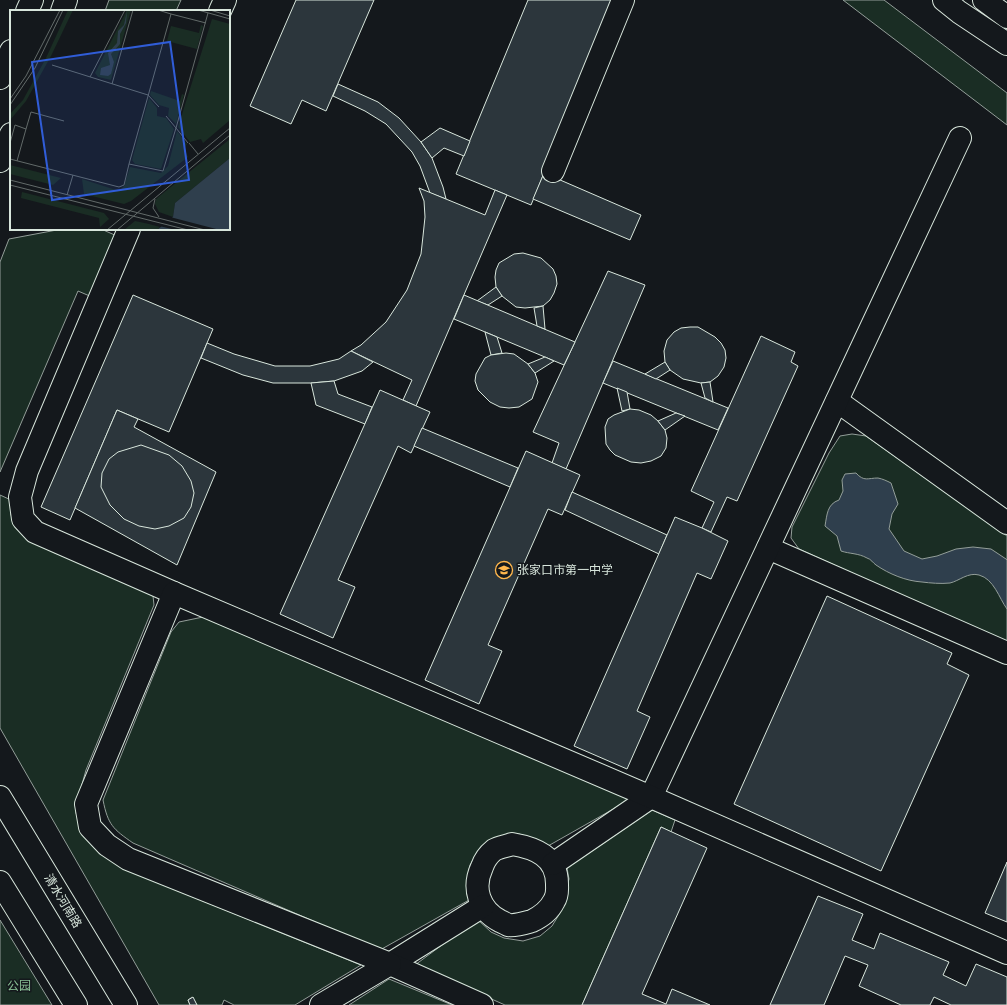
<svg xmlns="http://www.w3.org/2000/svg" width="1007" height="1005" viewBox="0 0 1007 1005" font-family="Karla,'Noto Sans SC',sans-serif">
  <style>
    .green { fill: #1a2d24; stroke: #939e99 }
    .water { fill: #2f3f4d; stroke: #939e99 }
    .building { fill: #2c363c; stroke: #d8e6dc }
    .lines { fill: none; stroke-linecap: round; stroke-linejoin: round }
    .minor-casing { stroke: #d8e6dc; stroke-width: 24 }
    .major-casing { stroke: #d8e6dc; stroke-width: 24 }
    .minor { stroke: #14181c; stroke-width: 22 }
    .major { stroke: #14181c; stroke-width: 22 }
    .labels { text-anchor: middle; stroke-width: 3; stroke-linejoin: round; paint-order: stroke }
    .poi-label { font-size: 12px; fill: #d8e6dc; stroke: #14181c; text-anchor: start }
    .street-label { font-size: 12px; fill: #d8e6dc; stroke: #14181c }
    .park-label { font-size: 12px; fill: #8ac095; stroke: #14181c }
    .inset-road { fill: none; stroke: #626a69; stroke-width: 1 }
    .view { fill: #305dd8; fill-opacity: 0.15; stroke: #305dd8; stroke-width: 2 }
    .inset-edge { fill: none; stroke: #d8e6dc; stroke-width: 2 }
  </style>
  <rect width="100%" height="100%" fill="#14181c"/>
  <g class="green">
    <polygon points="109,0 181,0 176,11 105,11"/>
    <polygon points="843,0 884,0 1007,93 1007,125"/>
    <polygon points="62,229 101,229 117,236 92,297 78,291 0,472 0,262 9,239"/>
    <polygon points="852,434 866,436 1007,536 1007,643 799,549 791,538 792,527 829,453 840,436"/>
    <polygon points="0,495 11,500 11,515 22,533 37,543 55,553 145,590 153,596 154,605 86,770 79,795 76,813 85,832 139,875 361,965 295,1005 234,1005 224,1000 222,1005 197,1005 192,997 188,1000 190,1005 159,1005 0,728"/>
    <path d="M203,617L631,799L548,846L536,839L519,834L489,841L478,852L470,865L467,881L469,900L380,950L133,843C113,829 108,825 103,800L171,632L179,622Z"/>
    <polygon points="652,810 675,820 671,832 661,827 582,1005 505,1005 415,965 477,919 491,932 504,938 523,941 540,936 552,926 560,913 569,879 567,868"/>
    <polygon points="0,920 52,1005 0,1005"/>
    <polygon points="389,979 452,1005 349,1005"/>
  </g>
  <path class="water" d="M856,473C864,482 868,478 878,478C883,479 887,481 891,483L898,504L892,514L889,529L904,551L922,559L937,556L956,549L973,547L991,549L1006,559L1007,560V609C999,598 994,579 979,575C968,572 959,581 950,583C941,584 930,583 922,582C906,581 889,574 876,565C873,563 871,559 867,558C858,553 850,554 841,551L837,536L825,526C827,515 827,504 839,500L843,491L842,480L845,474Z"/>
  <g class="building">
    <polygon points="296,0 374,0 326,111 302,100 291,124 250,106"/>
    <polygon points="528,0 615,0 531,205 456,174"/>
    <polygon points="338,84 378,102 399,118 421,142 432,158 443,187 446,199 430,193 420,166 412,152 386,124 365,111 333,96"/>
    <polygon points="440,128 470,141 464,156 444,148 432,158 421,142"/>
    <polygon points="544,173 641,215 630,240 533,199"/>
    <polygon points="419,188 485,215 495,190 507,195 416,406 403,400 412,380 351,351 361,345 386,322 407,290 421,254 423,236 425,217 424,201"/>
    <polygon points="523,253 541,258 553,269 556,276 557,284 554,293 550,300 543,306 525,308 516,307 502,296 496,287 495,277 496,270 499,263 514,254"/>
    <polygon points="608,271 645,285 566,469 552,463 559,443 533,432"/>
    <polygon points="496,287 502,296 488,305 477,301"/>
    <polygon points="133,295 213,329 169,432 117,410 70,520 41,507"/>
    <polygon points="464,295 575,342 564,365 454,319"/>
    <polygon points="543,306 545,329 537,326 534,308"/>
    <polygon points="690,327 698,327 715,337 721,343 725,350 726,358 724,367 718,376 710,382 701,383 683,379 670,370 665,362 664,351 667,340 674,332 681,328"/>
    <polygon points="485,332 497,337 502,353 491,355"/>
    <polygon points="761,336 795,352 791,362 798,366 737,501 727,497 711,532 702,528 714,502 691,491"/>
    <polygon points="207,343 234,354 275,366 310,366 339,359 351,351 373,362 362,371 334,381 311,383 273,383 243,375 201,358"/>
    <polygon points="506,353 514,354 528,364 535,373 538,382 532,399 519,407 509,408 500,407 490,402 478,390 475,381 476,374 485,358 491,355"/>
    <polygon points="545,357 554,361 535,373 528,364"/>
    <polygon points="613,361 728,408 718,430 603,383"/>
    <polygon points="665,362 670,370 656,379 645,374"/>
    <polygon points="334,381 338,394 372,407 365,424 316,405 311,383"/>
    <polygon points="710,382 713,402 705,398 701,383"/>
    <polygon points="617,388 627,392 630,409 622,411"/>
    <polygon points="380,390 430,412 411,453 398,446 338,580 355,587 333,638 280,614"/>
    <polygon points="630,409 639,410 651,415 658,421 665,430 667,438 666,448 661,456 651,461 641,463 631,462 615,455 610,450 606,444 605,427 608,419 614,415"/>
    <polygon points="117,410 138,419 134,427 216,472 177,565 75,508"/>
    <polygon points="676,413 685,416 665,430 658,421"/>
    <polygon points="422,428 518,468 510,487 414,446"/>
    <polygon points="141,445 169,455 182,466 191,481 194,493 191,507 184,518 169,526 155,529 139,526 124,519 110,505 101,487 102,473 109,459 118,452"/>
    <polygon points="526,451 580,475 562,515 548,509 488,645 502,651 479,704 425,680"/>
    <polygon points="572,492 667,535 659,554 565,510"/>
    <polygon points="675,517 702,528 728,541 711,579 697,573 637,711 650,717 627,769 574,746"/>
    <polygon points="827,596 952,653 947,664 969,675 881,871 734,804"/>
    <polygon points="661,827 707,848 642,994 666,1004 672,989 710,1005 582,1005"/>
    <polygon points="1007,862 1007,922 985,913"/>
    <polygon points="818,896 863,914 852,940 874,949 880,933 949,962 943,975 966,986 976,964 1007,977 1007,1005 951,1005 934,997 930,1005 901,1005 859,986 868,965 845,956 824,1005 770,1005"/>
    <polygon points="193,997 197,1005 190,1005 188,1000"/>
  </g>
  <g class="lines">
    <g class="minor-casing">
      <g id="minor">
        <polyline points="220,11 225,0"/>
        <polyline points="553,171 623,0"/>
        <polyline points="129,229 27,471 20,497 23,519 35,532 174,593"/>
        <polyline points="837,401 1007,523"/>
        <polyline points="768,548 1007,653"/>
        <path d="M512,844C535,848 557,856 557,884C557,890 558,895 554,901C549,911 542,916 532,921C525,923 516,926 508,925C506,924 503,922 500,921C479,910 472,888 482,867C484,861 489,854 494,850C499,847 507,846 512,844Z"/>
        <polyline points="553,864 651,797 960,138"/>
        <polyline points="390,964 483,906"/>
        <polyline points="390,964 482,1005"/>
        <polyline points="321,1005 390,964 128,859 107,845 90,827 86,804 174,593 651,797 1007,953"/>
      </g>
    </g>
    <g class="major-casing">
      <g id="major">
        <polyline points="944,0 959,12 1007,44"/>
        <polyline points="984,0 1007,17"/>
        <polyline points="27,11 32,0"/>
        <polyline points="62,11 66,0"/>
        <polyline points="0,78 11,51"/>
        <polyline points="0,161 11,134"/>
        <polyline points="0,797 126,1005"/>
        <polyline points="0,882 76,1005"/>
      </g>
    </g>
    <use href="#minor" class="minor"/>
    <use href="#major" class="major"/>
  </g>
  <defs>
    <g id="school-ring" transform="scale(0.9)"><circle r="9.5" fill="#14181c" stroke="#ffb74d" stroke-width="1.5"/><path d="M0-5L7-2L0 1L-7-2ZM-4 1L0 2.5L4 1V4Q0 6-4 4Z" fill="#ffb74d"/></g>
  </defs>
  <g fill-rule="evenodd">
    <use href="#school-ring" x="504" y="570"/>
  </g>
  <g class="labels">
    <g class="poi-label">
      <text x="517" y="574">张家口市第一中学</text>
    </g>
    <g class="street-label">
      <text transform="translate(63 901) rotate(59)" y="4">清水河南路</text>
    </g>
    <g class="park-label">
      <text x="19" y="990">公园</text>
    </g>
  </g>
  <g transform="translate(10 10)">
    <rect width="220" height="220" fill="#14181c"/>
    <path d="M58,0H63L41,46L16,91L0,110V104L13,90L36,48ZM117,0H121L101,70L88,67L85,63ZM202,9L220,14V110L193,133L191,129L180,132L168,117ZM191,15L193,16L187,39L157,31L161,16L189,23ZM141,81L170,91L172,84L174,85L166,114L158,106L159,98L149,95L140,85ZM139,88L147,98V106L156,108L164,119L151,159L125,154L122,150ZM167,121L177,134L174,139L178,147L121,191L114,194L74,184L72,169L109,181L114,176L120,157L151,163L158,156ZM220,129V148L165,193L163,207L149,202L145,194L146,189ZM0,155L51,168L43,175L0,164ZM12,182L94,203L99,209L90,217L89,208L11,188ZM125,211L139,214L150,217L147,220H114Z" fill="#1a2d24"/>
    <path d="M117,1L116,13L110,24V34L101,44L104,52L101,64L98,66L90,65L91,58L100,55L98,43L107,33L108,21L114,15ZM220,148V220H147L163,207L165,193Z" fill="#2f3f4d"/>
    <path d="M160,207L210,220H166L149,216Z" fill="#14181c"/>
    <path class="inset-road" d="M148,0L161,4M188,0L220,9M200,0L220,6M42,55L138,85L149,97M80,67L115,0M102,74L123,0M0,89L16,66L50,0M0,95L25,58L53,0M156,106L166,118M166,118L198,3M16,119L21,102L54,111M0,133L5,115L16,119L7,151M178,133L166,118L153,161L119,154L161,4L196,13M179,133L188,144M0,149L109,177L114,175L119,154M0,170L195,220M0,175L178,220M57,185L63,165M145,189L143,198L149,207M97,220L220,118M107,220L220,125"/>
    <path class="view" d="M160,32L179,170L42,190L22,52Z"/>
    <rect width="220" height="220" class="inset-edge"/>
  </g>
</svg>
